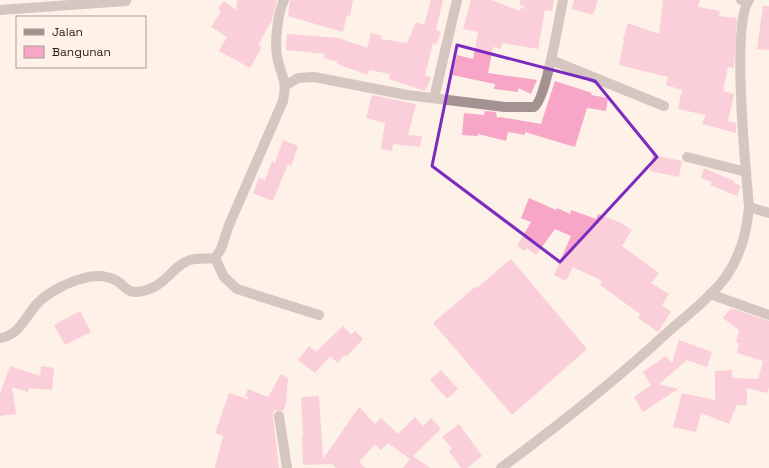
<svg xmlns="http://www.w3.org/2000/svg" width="769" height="468" viewBox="0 0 769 468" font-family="'Space Grotesk',sans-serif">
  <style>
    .building { fill: #f7a6c7 }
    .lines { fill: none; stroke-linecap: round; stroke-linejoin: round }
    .minor { stroke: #a49293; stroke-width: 10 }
    .tertiary { stroke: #a49293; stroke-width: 10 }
    .marked { fill: none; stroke: #7b2cbf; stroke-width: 3; stroke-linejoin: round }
  </style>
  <rect width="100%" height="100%" fill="#fef1e7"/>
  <g class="building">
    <polygon points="237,0 277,0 272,20 258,45 262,47 250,68 219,51 227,37 211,27 221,11 218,8 224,1 236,10"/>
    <polygon points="290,0 353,0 350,16 347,15 343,32 288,16"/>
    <polygon points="431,0 443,0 436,30 441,32 436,45 433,43 425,75 431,78 425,91 389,79 390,74 369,70 368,75 337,64 337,62 324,58 325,54 286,50 287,34 338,38 367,48 371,33 382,36 381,39 407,43 416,22 424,25"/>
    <polygon points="471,0 491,0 520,11 520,8 524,9 524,6 520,5 520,0 554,0 552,11 545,10 538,49 502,43 501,49 493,47 488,73 537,80 531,94 518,88 518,92 494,89 495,84 452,75 457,55 473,59 478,32 463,29"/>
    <polygon points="574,0 598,0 593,15 572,9"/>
    <polygon points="663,0 700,0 698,7 720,11 719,16 737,18 734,68 728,67 723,91 734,94 728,121 736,123 736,133 702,124 706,115 678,109 682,90 666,85 668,77 619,65 624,40 623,39 628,23 659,34"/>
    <polygon points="763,6 769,6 769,50 757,49"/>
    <polygon points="555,81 592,93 591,95 608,98 606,111 587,108 575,147 525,132 525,135 508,132 506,141 478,134 478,136 462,135 464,113 484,115 485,111 496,112 497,118 500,117 541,124"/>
    <polygon points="372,95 416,104 408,135 422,136 420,147 393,144 392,151 381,149 385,123 366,118"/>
    <polygon points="283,140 298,146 291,166 288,164 273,201 253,193 259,178 265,180 272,161 275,163"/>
    <polygon points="653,155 682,161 679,177 650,171"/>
    <polygon points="704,168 734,181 734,183 741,186 737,196 710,185 712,182 701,178"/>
    <polygon points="529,198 556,210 557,208 570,214 571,210 596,219 598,214 621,223 632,230 622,246 659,273 651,283 669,294 662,305 671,312 658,332 638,318 640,314 600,285 602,281 573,267 566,281 554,275 571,236 555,229 536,255 527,248 525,251 517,246 531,222 521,218"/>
    <polygon points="511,259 587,349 512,415 433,323 475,287 477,288"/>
    <polygon points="731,308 769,321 769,387 767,393 747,388 747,405 737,405 729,424 701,413 696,432 673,427 682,393 715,400 715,371 732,370 732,378 758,379 763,361 737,353 739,343 736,343 739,330 723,318"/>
    <polygon points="80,311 91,332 65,345 54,325"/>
    <polygon points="343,326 351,335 355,331 363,339 346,357 344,355 338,363 330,356 315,373 298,360 309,346 316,352"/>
    <polygon points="679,340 712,352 707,367 687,360 659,384 678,389 643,412 634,397 651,385 643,372 666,356 672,363"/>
    <polygon points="10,366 40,376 41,366 54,368 52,390 29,388 28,392 12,387 16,414 0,416 0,394"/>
    <polygon points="441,370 458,389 447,399 430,380"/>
    <polygon points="281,374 288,378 286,404 283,411 274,410 273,417 279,468 215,468 223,436 215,433 229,393 248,399 248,397 245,396 248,389 268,397"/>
    <polygon points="319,396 323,459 359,407 375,424 381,418 398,434 415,417 423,426 431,418 441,429 413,456 430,468 403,468 410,459 388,443 381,450 375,444 359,462 365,468 336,468 332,464 303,465 302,437 303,437 301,397"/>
    <polygon points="459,424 482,456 467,468 461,468 449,451 452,448 442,437"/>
  </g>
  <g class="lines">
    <g class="minor">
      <polyline points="741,0 747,2"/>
      <polyline points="0,10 126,1"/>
      <polyline points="551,60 664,106"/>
      <path d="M286,85L298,78L314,77L407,95L505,107H534C546,100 559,18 563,0"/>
      <polyline points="434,98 457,0"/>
      <polyline points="687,157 746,172"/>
      <polyline points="749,207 769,213"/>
      <polyline points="215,258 224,277 237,289 319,315"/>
      <polyline points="710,294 769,315"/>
      <path d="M0,338C22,335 27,311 41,300C51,291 69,282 81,279C93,275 106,275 117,281C124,285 127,293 137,292C166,289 171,266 190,260C197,258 207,259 215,258L221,249L229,225L283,101C287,80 283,80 278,61C274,46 277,15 284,0"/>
      <polyline points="279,416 287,468"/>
    </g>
    <path class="tertiary" d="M501,468C559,425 615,381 668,332C687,315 709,299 725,278C740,257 747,232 749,207C746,172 731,24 749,0"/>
  </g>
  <path d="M0 0H769V468H0ZM457,45L595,81L657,157L560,262L432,166Z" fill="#fef1e7" fill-opacity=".55" fill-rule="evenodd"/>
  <path class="marked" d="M457,45L595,81L657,157L560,262L432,166Z"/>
  <rect x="16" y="16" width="130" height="52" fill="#fef1e7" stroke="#a99d93"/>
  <rect x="24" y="29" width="20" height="6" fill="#a49293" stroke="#a99d93"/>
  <text x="52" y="36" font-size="12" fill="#291e15">Jalan</text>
  <rect x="24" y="46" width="20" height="12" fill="#f7a6c7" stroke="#a99d93"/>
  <text x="52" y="56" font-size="12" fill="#291e15">Bangunan</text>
</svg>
